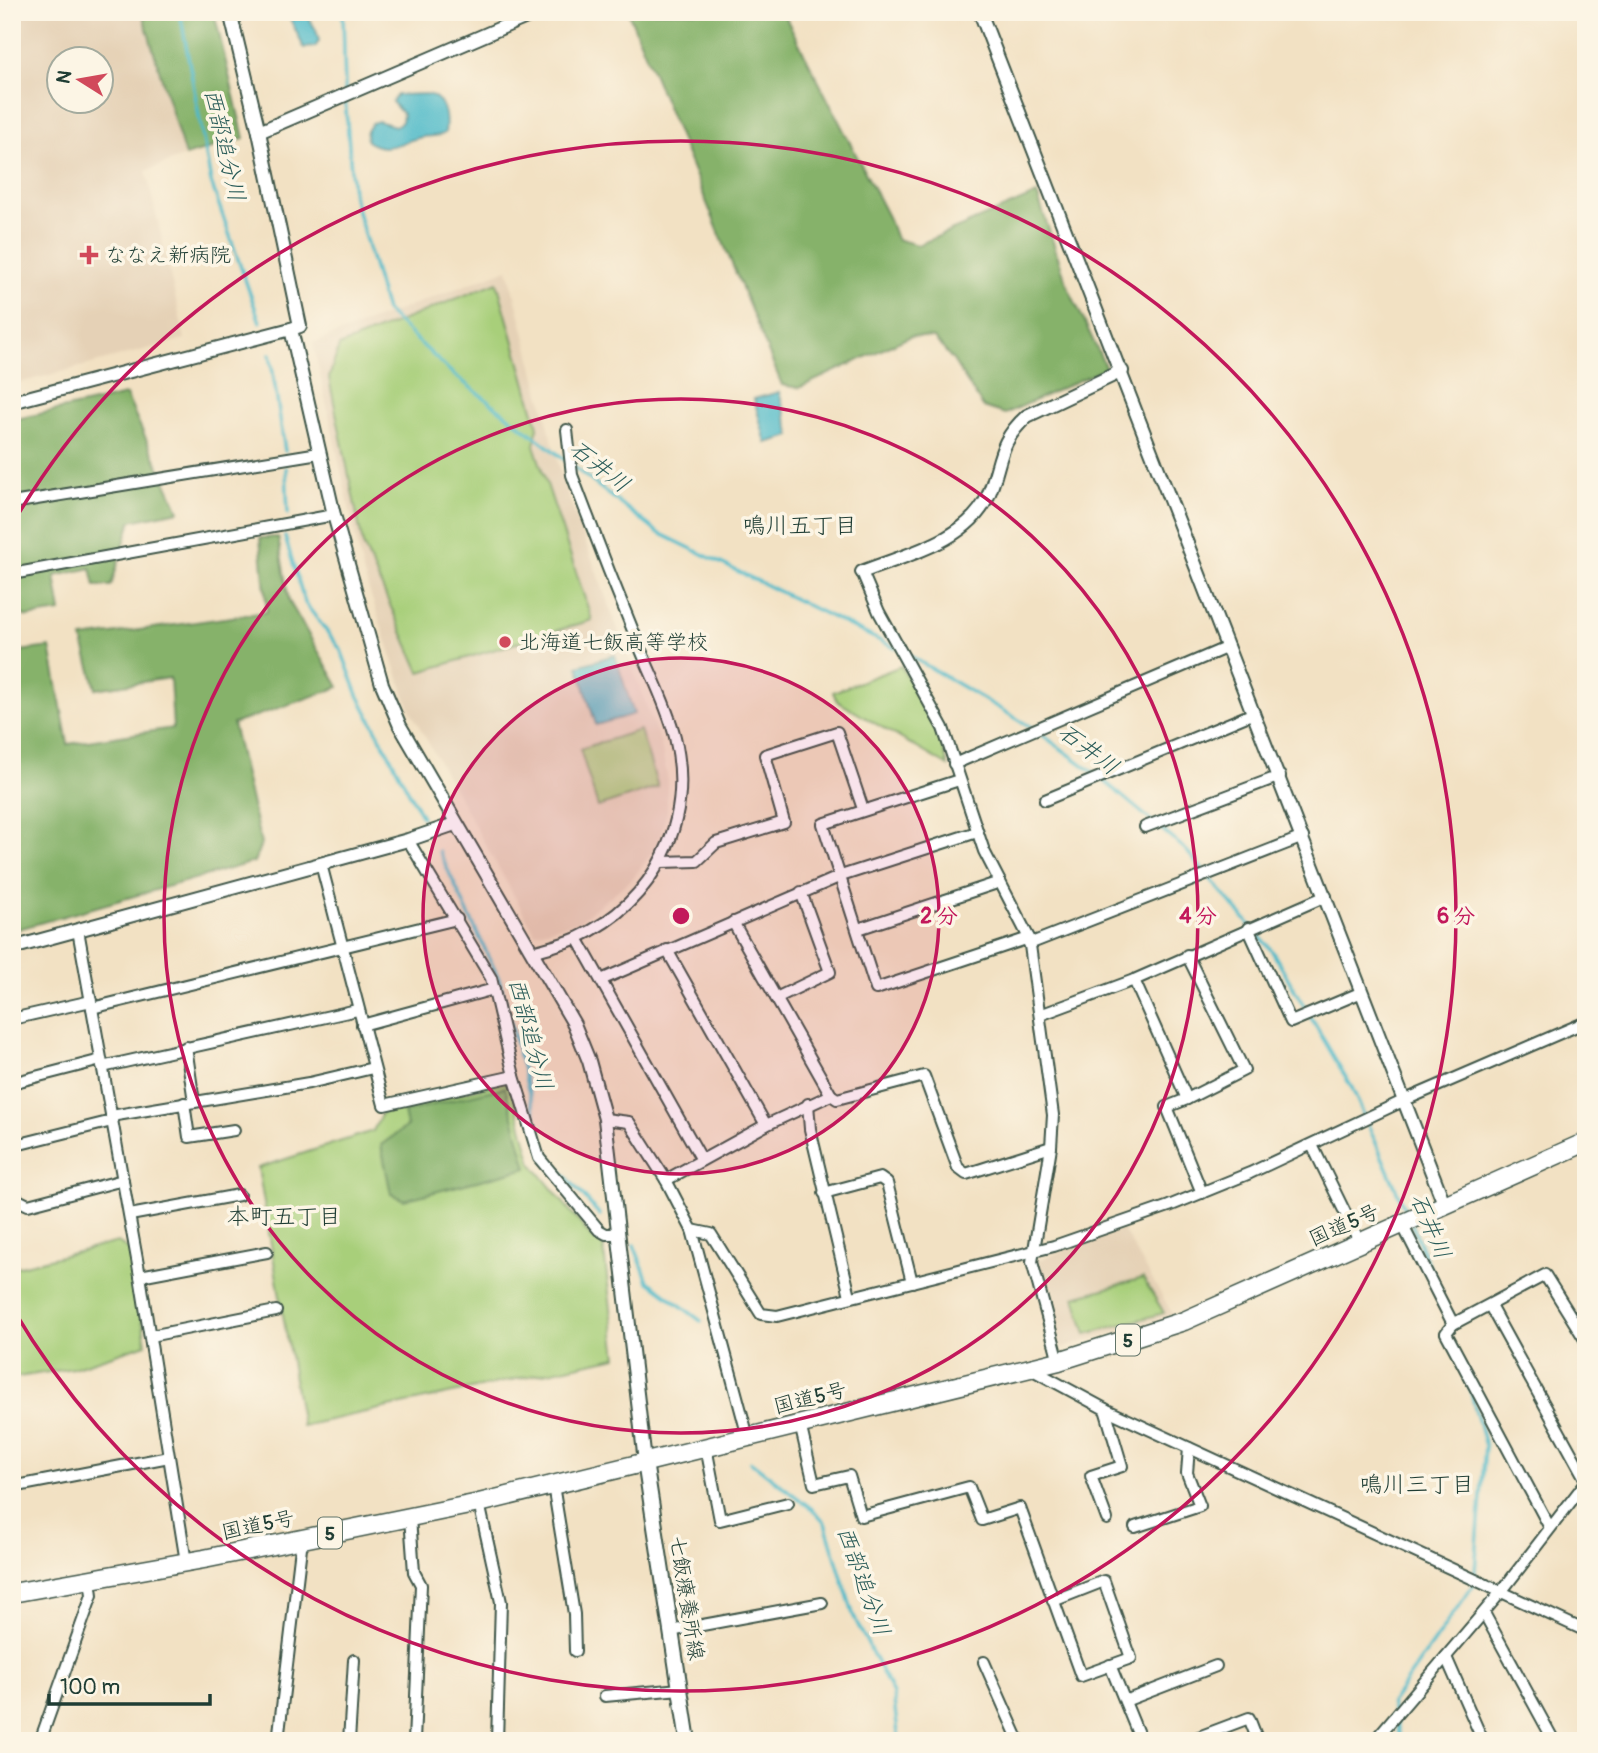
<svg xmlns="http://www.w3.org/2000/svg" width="1598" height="1753" viewBox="0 0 1598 1753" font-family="Pangolin,'Klee One',sans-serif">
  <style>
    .built { fill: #e5d1b6; fill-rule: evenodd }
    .green { fill: #a8cf7a; stroke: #648657; stroke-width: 2 }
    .forest { fill: #86b26a; stroke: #52784f; stroke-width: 2 }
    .water { fill: #4dbac9; stroke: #367c7e; stroke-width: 2 }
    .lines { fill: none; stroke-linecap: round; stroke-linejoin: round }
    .stream { stroke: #4dbac9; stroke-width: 3.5 }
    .minor-casing { stroke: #3f5649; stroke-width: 14 }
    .tertiary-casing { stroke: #3f5649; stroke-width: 16 }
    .secondary-casing { stroke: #3f5649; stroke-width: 18 }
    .trunk-casing { stroke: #3f5649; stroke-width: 21 }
    .minor { stroke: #fff; stroke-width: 10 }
    .tertiary { stroke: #fff; stroke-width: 12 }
    .secondary { stroke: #fff; stroke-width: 14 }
    .trunk { stroke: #fff; stroke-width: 18 }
    .ring { fill: none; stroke: #c2185b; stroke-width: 3.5 }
    .poi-dot { fill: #d1495b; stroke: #fcf5e5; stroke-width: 2.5 }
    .labels { text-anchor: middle; stroke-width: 7; stroke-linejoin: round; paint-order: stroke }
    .shield { fill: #fcf5e5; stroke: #617469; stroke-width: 2 }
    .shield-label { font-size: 19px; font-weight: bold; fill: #1f3d34 }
    .poi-label { font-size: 21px; fill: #1f3d34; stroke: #fcf5e5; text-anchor: start }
    .street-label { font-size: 21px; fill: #1f3d34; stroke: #fcf5e5 }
    .water-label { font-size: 23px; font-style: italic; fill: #2a5c59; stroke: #fcf5e5 }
    .neighbourhood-label { font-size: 23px; fill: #1f3d34; stroke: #fcf5e5 }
    .centre { fill: #c2185b; stroke: #fcf5e5; stroke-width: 3.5 }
    .ring-label { font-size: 21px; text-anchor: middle; font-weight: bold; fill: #c2185b; stroke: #fcf5e5; stroke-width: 7; stroke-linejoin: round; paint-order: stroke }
  </style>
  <rect width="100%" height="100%" fill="#fcf5e5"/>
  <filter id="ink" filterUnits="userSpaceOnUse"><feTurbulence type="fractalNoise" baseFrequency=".0143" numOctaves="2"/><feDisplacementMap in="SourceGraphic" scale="14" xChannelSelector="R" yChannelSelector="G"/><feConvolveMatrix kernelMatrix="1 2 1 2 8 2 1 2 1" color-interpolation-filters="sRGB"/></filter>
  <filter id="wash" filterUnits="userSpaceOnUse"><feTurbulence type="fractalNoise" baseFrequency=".00686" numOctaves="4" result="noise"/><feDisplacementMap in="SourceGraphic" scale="28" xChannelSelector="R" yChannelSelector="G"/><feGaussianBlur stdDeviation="1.57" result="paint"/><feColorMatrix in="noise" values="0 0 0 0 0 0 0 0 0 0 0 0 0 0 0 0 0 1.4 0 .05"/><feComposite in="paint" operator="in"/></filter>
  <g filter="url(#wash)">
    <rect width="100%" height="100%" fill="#f2e1c3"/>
    <g class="built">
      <path d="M12,12H142L185,156L146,171L185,339L12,385ZM60,60H102V102H60Z"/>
      <polygon points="508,269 563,482 660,742 667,776 667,812 658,844 634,877 580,921 535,933 410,710 364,575 313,343"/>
      <polygon points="1122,1228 1173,1315 1062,1348 1036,1261"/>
    </g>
    <g class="green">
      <polygon points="497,282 538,427 534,445 592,620 420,672 363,545 329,378 339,346"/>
      <polygon points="901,666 937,726 948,766 837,701 833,692"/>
      <polygon points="640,730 658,787 598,807 580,749"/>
      <polygon points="510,1081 532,1164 592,1238 603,1244 617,1357 302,1426 258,1168 373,1131 382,1113"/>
      <polygon points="118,1242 132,1252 146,1344 73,1368 12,1378 12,1268"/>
      <polygon points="1143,1278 1164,1313 1086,1334 1075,1297"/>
    </g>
    <g class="forest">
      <polygon points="142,12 214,12 244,138 185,156"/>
      <polygon points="628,12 783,12 888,217 896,239 918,245 1037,194 1068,287 1106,368 1005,414 983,407 953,360 934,338 911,336 799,388 782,385"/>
      <polygon points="126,395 179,511 131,521 111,586 95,586 91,568 55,576 61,612 27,617 12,610 12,420"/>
      <polygon points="278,537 289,601 339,687 233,724 261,844 254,862 12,931 12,652 50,647 68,744 173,728 170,678 96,689 82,638 267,612 260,538"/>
      <polygon points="505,1087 527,1168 404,1200 391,1194 381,1145 407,1126 404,1112"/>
    </g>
    <g class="water">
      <polygon points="287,12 305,12 316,30 319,41 315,47 304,48"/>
      <path d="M427,94C445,98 447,117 445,133C436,138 431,135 422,137C403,140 387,155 367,141L366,133L372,123L378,121L395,126L402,122L403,114L392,102L397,95Z"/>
      <polygon points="779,392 791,436 766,443 754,399"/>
      <polygon points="615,655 634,714 596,725 578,666"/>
    </g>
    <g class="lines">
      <g class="stream">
        <polyline points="180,12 211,182 260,322"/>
        <polyline points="343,12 345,91"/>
        <polyline points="345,98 353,194 386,311 453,374 568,462"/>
        <polyline points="270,354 285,451"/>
        <polyline points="574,467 657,532 895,648"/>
        <polyline points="286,468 288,514"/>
        <polyline points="285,537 305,603 341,650 358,695 422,817"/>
        <polyline points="905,653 1031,727"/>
        <polyline points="1037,731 1097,775 1185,849 1272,951 1352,1088 1407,1214"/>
        <polyline points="439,851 499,979 545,1153 600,1215"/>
        <polyline points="1412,1224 1431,1272"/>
        <polyline points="634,1245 648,1281 701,1321"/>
        <polyline points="751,1462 812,1509 825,1523 854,1617 893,1694 899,1741"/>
        <polyline points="1394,1713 1391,1703 1474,1584 1485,1446 1469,1385"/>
        <polyline points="1396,1720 1401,1741"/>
      </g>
    </g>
  </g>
  <g filter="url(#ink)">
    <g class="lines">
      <g class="minor-casing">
        <g id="minor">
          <polyline points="12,503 319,453"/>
          <polyline points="862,572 879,612 943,728 984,851 1029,938 1053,1115 1051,1147 1032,1262 1059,1361"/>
          <polyline points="12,574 334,515"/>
          <polyline points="954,764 1228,647"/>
          <polyline points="959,780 823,824 876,989 1029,938"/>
          <polyline points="1045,800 1254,713"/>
          <polyline points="1145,827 1280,776"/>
          <polyline points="662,862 697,861 716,843 784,822 765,755 837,732 863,809"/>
          <polyline points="321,864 384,1105 514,1076 491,978 408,840"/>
          <polyline points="733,922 831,1095"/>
          <polyline points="1248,928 1291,1022 1362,992"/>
          <polyline points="858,929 1000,882"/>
          <polyline points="78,930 140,1276 186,1562"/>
          <polyline points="577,938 702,1160"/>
          <polyline points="1029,944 1303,837"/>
          <polyline points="667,950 766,1125"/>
          <path d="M532,952C547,948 563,944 577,938C656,901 695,821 675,737C667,705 650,673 638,643C615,587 593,531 572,475L567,430"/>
          <polyline points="601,980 841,876 977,832"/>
          <polyline points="1134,980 1187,1099 1167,1107 1202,1193"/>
          <polyline points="776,998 830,972 801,892"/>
          <polyline points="92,1008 457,919"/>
          <polyline points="1040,1015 1134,980 1326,896"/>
          <polyline points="12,1019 91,1001"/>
          <polyline points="362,1025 494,989"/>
          <polyline points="186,1047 194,1102"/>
          <polyline points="102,1067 357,1010"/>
          <polyline points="514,1076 539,1158 599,1230 606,1234 617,1234"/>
          <polyline points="12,1083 101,1060"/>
          <polyline points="1187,1099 1244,1070 1187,955"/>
          <polyline points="184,1103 189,1137 234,1130"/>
          <polyline points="808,1104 810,1129 850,1296"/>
          <polyline points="111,1116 309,1083 373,1068"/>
          <polyline points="605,1119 629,1122 666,1180 692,1230 748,1437"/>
          <polyline points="1312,1145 1360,1243"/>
          <polyline points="12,1146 112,1121"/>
          <polyline points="666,1180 766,1125 831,1095 837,1099 924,1076 958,1168 966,1174 1051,1147"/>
          <polyline points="12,1188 14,1198 28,1205 123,1180"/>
          <polyline points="824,1193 880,1178 887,1183 912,1282"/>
          <polyline points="130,1215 239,1195"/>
          <polyline points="1402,1224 1453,1324 1446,1333 1549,1526"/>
          <polyline points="692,1230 711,1234 761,1314 777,1316 1054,1246 1169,1206 1250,1173 1405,1100 1586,1022"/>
          <polyline points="140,1276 267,1252"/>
          <polyline points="1490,1306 1586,1480"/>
          <polyline points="1453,1324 1545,1275 1586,1341"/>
          <polyline points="150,1336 276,1311"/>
          <polyline points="1029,1368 1105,1409 1586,1631"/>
          <polyline points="1105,1409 1122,1466 1091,1476 1107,1519"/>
          <polyline points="800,1424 814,1484 849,1476 861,1516 969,1487 982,1520 1020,1508 1081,1676 1131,1658 1104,1581 1053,1601"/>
          <polyline points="706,1447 720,1520 788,1503"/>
          <polyline points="553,1485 574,1614 575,1651"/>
          <polyline points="12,1487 169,1457"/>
          <polyline points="479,1503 501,1602 497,1741"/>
          <polyline points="410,1518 414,1572 421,1585 414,1741"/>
          <polyline points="1135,1527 1200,1506 1187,1473 1189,1448"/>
          <polyline points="1484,1613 1554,1741"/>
          <polyline points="670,1631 822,1603"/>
          <polyline points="1446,1657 1483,1741"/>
          <polyline points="984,1662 1019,1741"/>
          <polyline points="1110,1665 1141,1741"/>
          <polyline points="605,1696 680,1689"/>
          <polyline points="1125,1701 1216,1666"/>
          <polyline points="40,1741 92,1595 90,1579"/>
          <polyline points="278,1741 302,1539"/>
          <polyline points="349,1741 354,1660"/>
          <polyline points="1197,1741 1196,1738 1249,1718 1258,1741"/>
          <polyline points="1374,1741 1501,1592 1586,1482"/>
        </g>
      </g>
      <g class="tertiary-casing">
        <g id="tertiary">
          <polyline points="230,12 259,132 300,326 291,329 334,515 382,684 400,726 574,1024 589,1061 605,1119 645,1462"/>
          <polyline points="980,12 1445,1206"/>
          <polyline points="259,132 538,12"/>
          <polyline points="12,402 291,329"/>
          <path d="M862,572C904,555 967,542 988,496C1002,463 997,443 1027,416L1122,371"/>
          <polyline points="12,948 408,840 455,824"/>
        </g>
      </g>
      <g class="secondary-casing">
        <polyline id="secondary" points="645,1462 688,1741"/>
      </g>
      <g class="trunk-casing">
        <polyline id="trunk" points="12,1593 204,1559 479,1503 1059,1361 1184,1321 1586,1142"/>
      </g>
      <use href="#minor" class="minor"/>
      <use href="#tertiary" class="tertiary"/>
      <use href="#secondary" class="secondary"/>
      <use href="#trunk" class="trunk"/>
    </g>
  </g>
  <circle cx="681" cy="916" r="258" fill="#c2185b" fill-opacity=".12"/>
  <g class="ring">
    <circle cx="681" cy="916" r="258"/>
    <circle cx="681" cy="916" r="517"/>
    <path d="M13 523A775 775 0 1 1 13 1309"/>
  </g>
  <g class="poi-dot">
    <path d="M85.5 244.5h7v7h7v7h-7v7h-7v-7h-7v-7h7z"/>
    <circle cx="505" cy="642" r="7"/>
  </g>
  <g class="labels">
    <g class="shield">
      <rect x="1116" y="1324.5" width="24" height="31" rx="5"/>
      <rect x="318" y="1517.5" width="24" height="31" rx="5"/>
    </g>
    <g class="shield-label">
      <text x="1128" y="1347">5</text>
      <text x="330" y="1540">5</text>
    </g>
    <g class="poi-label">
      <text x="105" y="262">ななえ新病院</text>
      <text x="519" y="649">北海道七飯高等学校</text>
    </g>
    <g class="street-label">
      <text transform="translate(1344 1225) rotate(-24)" y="7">国道5号</text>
      <text transform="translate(810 1398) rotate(-14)" y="7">国道5号</text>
      <text transform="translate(258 1525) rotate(-12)" y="7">国道5号</text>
      <text transform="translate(687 1598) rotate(81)" y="7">七飯療養所線</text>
    </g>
    <g class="water-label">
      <text transform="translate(225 145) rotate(77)" y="8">西部追分川</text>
      <text transform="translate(600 466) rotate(38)" y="8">石井川</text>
      <text transform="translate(1089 749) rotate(37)" y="8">石井川</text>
      <text transform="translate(531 1034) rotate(75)" y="8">西部追分川</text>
      <text transform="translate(1431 1226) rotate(67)" y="8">石井川</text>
      <text transform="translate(864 1581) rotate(70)" y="8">西部追分川</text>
    </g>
    <g class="neighbourhood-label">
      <text x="800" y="533">鳴川五丁目</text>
      <text x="284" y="1224">本町五丁目</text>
      <text x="1417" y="1492">鳴川三丁目</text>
    </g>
  </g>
  <circle cx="681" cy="916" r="10" class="centre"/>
  <g class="ring-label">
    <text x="939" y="923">2 分</text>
    <text x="1198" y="923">4 分</text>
    <text x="1456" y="923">6 分</text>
  </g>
  <rect width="1598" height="1753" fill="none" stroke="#fcf5e5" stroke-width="42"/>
  <g transform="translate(80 80) rotate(281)"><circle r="33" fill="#fcf5e5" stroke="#a4ab9e" stroke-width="2"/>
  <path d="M0-5L12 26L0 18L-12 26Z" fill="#d1495b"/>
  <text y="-10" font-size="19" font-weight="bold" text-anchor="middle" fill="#1f3d34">N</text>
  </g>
  <path d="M49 1694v10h161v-10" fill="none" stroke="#1f3d34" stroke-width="3.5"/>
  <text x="60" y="1694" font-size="21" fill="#1f3d34" stroke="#fcf5e5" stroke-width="5" paint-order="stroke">100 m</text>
</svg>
